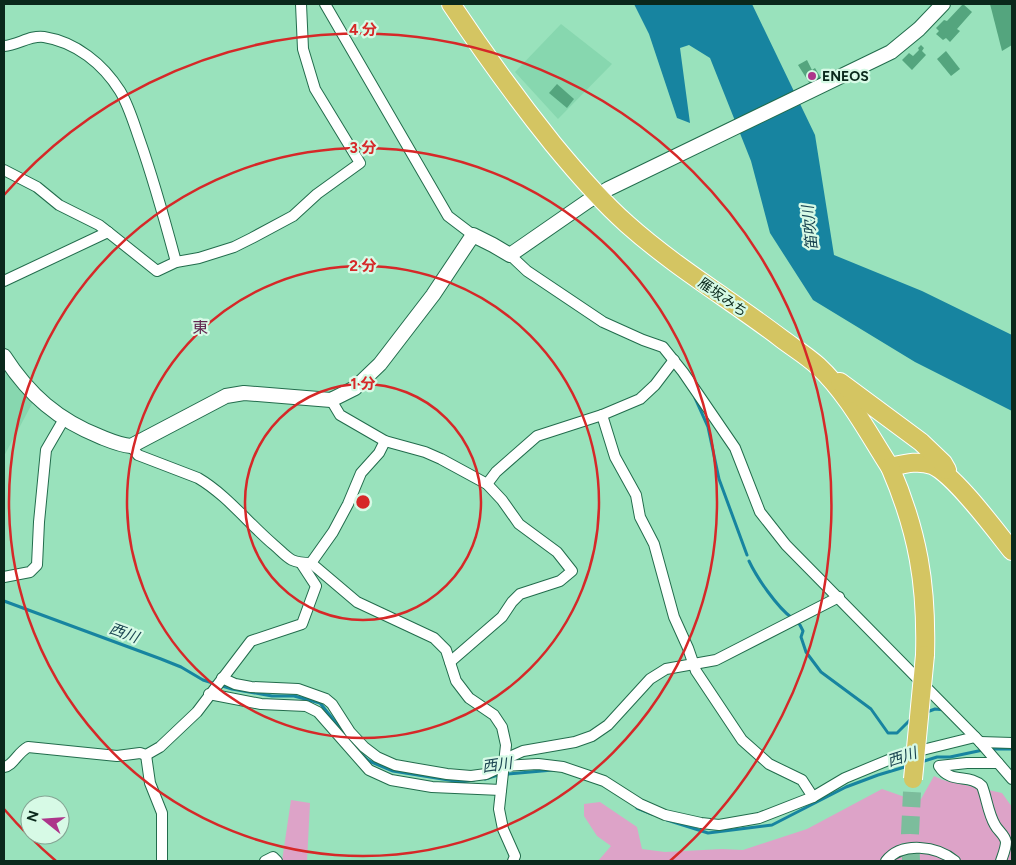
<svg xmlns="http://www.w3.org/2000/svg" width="1016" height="865" viewBox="0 0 1016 865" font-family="Figtree,'Noto Sans JP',sans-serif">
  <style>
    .built { fill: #87d7af }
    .green { fill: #dda3c8 }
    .water { fill: #1784a0 }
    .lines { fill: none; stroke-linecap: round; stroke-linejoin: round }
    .stream { stroke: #1784a0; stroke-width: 3 }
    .building { fill: #54a57e }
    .highway-tunnel { stroke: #7cbd9c; stroke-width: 18; stroke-dasharray: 18 9; stroke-linecap: butt }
    .street-casing { stroke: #226c4c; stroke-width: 12 }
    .secondary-casing { stroke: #226c4c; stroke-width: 16 }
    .highway-casing { stroke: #fff; stroke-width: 20 }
    .street { stroke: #fff; stroke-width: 10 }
    .secondary { stroke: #fff; stroke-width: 14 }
    .highway { stroke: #d4c562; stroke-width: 18 }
    .highway-bridge-casing { stroke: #fff; stroke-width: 20; stroke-linecap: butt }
    .highway-bridge { stroke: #d4c562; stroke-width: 18 }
    .ring { fill: none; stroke: #d62828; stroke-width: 2.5 }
    .poi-dot { fill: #ad358b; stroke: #d7fae6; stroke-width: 2 }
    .labels { text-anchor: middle; stroke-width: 4.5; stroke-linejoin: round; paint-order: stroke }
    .poi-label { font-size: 14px; font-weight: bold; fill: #0a281b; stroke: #d7fae6; text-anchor: start }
    .street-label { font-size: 14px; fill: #0a281b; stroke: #d7fae6 }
    .water-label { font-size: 15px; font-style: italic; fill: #1a4451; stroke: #d7fae6 }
    .quarter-label { font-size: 16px; fill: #622750; stroke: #d7fae6 }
    .centre { fill: #d62828; stroke: #d7fae6; stroke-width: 2.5 }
    .ring-label { font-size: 15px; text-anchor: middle; font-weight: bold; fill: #d62828; stroke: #d7fae6; stroke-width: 4.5; stroke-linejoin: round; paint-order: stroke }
  </style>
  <rect width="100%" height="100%" fill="#99e2bc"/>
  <g class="built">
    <polygon points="561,24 612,64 558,119 515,72"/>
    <polygon points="4,366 33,402 4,456"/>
  </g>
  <g class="green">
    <polygon points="934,776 943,780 1002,793 1012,807 1012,861 598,861 611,846 597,836 584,816 584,804 600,802 637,827 642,849 665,852 722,849 743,850 807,829 882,789 902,796 921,799"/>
    <polygon points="291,800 310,803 307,861 282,861"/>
  </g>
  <polygon class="water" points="634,4 752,4 815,135 834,255 922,291 1012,335 1012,411 915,362 813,300 770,233 751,161 710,58 689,45 680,48 690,123 677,118 649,34"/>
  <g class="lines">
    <g class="stream">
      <polyline points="695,398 708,427 719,479 747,555"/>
      <path d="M749,561C757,578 777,607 792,618"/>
      <polyline points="4,601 161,659 181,667 203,680 232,689 272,696 294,696 320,703 360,753 369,761 393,771 461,782 474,780"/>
      <polyline points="797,622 800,625 803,631 801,637 806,652 821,672 871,709 888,733 897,733 912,718"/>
      <polyline points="924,713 935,709 945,710"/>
      <polyline points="989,749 1012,749"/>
      <polyline points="921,762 937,757 950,757 983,750"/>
      <polyline points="485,779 498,775 553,770"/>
      <polyline points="637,808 652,814"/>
      <polyline points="667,820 708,833 772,825 846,787 878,775 908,766"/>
    </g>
  </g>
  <g class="building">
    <polygon points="963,4 972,12 957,29 960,31 950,42 946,38 943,40 936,34 939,31 936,28 944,20 947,21"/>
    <polygon points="990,4 1012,4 1012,45 1002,51"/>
    <polygon points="921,45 924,48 922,51 926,55 912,70 902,60 909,53 913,56 919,50 918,48"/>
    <polygon points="946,51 960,69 951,76 937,59"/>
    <polygon points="807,60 812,70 815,68 821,78 810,84 798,65"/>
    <polygon points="557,84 574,99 567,108 549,93"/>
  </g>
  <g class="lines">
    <polyline class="highway-tunnel" points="911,861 910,834 912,792"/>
    <g class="street-casing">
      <g id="street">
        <polyline points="325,4 448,216 473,235"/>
        <path d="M4,46C18,45 30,35 44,37C76,42 103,64 120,91C129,106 134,124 140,141C154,181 165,221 176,262"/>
        <polyline points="4,170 37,187 59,205 99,225 108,232"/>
        <polyline points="510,255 527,271 603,322 643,340 663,347 683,372 735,448 760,512 786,545 980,742 1012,779"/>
        <polyline points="4,281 108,232 157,271 176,262 199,258 234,247 252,238 293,216 317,194 360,163 315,89 303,49 301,4"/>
        <polyline points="331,400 340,415 385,441 425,452 441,459 487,484 502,500 519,524 557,552 572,571 560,581 520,594 512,602 502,617 450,662"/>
        <polyline points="602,415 615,457 636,495 640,517 654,544 674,617 688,648 696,671 742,740 769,764 802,780 813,797"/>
        <path d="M131,446L138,455L198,478C227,495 249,524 274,545C280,550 286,557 292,560C298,563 304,563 311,563L357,602L434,638L446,650L456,681L469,698L494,715L502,727L506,745L499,809L503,829L515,856L513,861"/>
        <polyline points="487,484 496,472 537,436 602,415 640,399 655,385 674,360"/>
        <polyline points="311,563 333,532 348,504 361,473 379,453 385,441"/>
        <polyline points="4,577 30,572 37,565 39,522 46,450 64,419"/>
        <polyline points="222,678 235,684 251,687 298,689 326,699 332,704 350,732 364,747 377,757 395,765 447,774 471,776 486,774 503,766 538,764 563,767 604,781 640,804 665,815 701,823 719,825 759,818 813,797 845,778 898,756 975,737"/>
        <polyline points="209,694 261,704 306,706 318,712 369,770 391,780 432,787 501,790"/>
        <polyline points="980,742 1012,743"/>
        <polyline points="146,755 150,783 162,813 162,861"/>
        <polyline points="505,759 523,751 575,742 592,736 608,725 650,679 666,669 716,660 839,597"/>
        <path d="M998,763H967L939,766C951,785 969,773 982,786C987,799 988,813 995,825C998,831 1005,835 1006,842C1006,848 1003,855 1001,861"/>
        <path d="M4,767C13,766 17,753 28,747L117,756L140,753L146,755L160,747L197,712L251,641L302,624L316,586L301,563"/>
        <polyline points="265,861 273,857 277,861"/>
        <path d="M886,861C902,841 937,846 955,861"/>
      </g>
    </g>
    <g class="secondary-casing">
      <path id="secondary" d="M4,356C29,395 58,420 101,437C111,441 120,445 131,446L226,396L244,393L331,400L355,388L380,364L433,295L473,235L493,245L510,255L588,201L608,189L891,52L919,29L943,4"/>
    </g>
    <g class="highway-casing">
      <g id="highway">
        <path d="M451,4C483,52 517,99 553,144C576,172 600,200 627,224C675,267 731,300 782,339C794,348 807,356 818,366C848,394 868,433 890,467C904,464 918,460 932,465C954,474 996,531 1012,551"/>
        <polyline points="840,382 921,442 943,463 947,470"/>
        <path d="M890,467C918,532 927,585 925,655"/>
      </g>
    </g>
    <use href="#street" class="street"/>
    <use href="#secondary" class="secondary"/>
    <use href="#highway" class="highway"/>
    <g class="highway-bridge-casing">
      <polyline id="highway-bridge" points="913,779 925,655"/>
    </g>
    <use href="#highway-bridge" class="highway-bridge"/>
  </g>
  <g class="ring">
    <circle cx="363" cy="502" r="118"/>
    <circle cx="363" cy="502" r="236"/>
    <circle cx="363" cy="502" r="354"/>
    <path d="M56 861A472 472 0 0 1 4 809M4 195A472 472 0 1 1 670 861"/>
  </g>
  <circle class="poi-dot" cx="812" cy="76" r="5"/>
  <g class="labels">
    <g class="poi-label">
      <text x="822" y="81">ENEOS</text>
    </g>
    <g class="street-label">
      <text transform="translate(723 297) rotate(35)" y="5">雁坂みち</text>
    </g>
    <g class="water-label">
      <text transform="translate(810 228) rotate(-96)" y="5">笛吹川</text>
      <text transform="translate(124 633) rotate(20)" y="5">西川</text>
      <text transform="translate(902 757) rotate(-18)" y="5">西川</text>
      <text transform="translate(497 765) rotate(-8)" y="5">西川</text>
    </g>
    <g class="quarter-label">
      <text x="200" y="333">東</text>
    </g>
  </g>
  <circle cx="363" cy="502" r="8" class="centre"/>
  <g class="ring-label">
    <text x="363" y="35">4 分</text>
    <text x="363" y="153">3 分</text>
    <text x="363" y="271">2 分</text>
    <text x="363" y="389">1 分</text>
  </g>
  <rect width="1016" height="865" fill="none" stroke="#0a281b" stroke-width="10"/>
  <g transform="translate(45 820) rotate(287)"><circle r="24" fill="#d7fae6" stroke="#85a695"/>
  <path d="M0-4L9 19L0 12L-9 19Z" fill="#ad358b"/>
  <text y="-8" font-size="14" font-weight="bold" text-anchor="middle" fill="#0a281b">N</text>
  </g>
</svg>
